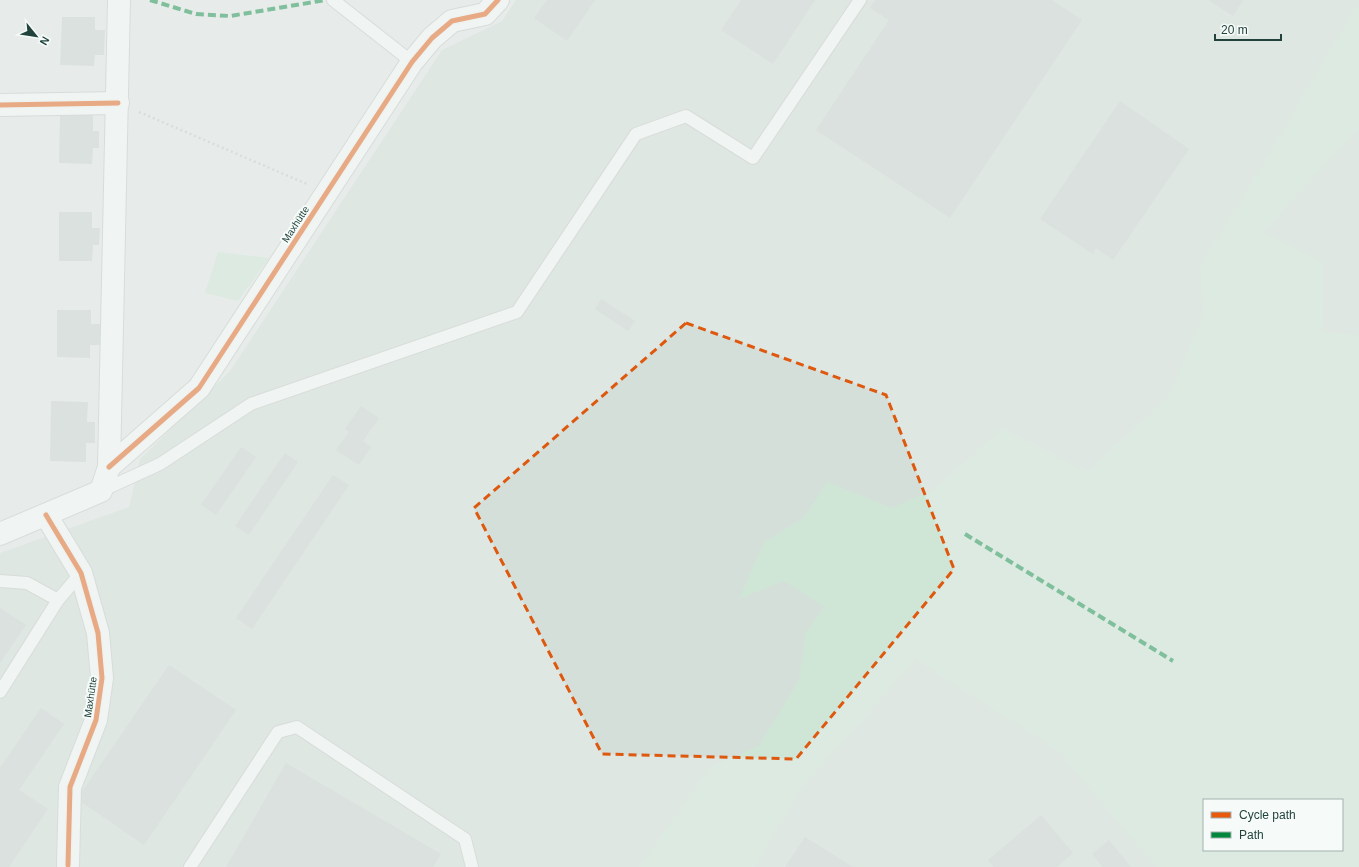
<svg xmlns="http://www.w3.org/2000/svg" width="1359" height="867" viewBox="0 0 1359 867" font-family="Arial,sans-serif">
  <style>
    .built { fill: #d4dfda; fill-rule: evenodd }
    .green { fill: #cfe6d7; fill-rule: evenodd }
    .building { fill: #cdd3d1 }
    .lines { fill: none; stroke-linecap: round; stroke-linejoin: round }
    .lane-casing { stroke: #c4c9c7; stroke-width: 14 }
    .street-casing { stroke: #c4c9c7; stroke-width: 24 }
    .path { stroke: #c2ccca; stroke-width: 2.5; stroke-dasharray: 2 3; stroke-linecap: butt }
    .lane { stroke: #fbfcfc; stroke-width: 12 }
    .street { stroke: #fbfcfc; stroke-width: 22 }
    .quiet { stroke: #00873e; stroke-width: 4; stroke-dasharray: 8 4; stroke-linecap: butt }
    .cycleway-casing { stroke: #f6fbf9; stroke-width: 8 }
    .cycleway { stroke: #e8590c; stroke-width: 5 }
    .marked { fill: none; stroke: #de580e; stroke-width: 3; stroke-dasharray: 8 5; stroke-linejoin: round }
    .labels { text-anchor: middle; stroke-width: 4; stroke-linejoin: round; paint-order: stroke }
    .street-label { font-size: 10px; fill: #21433c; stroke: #f6fbf9 }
  </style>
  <rect width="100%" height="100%" fill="#e7ecea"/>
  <path class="built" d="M516,0H1359V867H0V553L129,507L140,459L230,371L442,50L502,21ZM1204,800H1342V850H1204Z"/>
  <g class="green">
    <path d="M1356,6H1359V128L1263,232L1322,261L1323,332L1359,335V867H1156L1057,750L916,660L800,790L755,867H639L710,767L759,746L799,680L806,632L824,607L784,581L739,599L764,542L805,517L827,482L892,508L936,488L1002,428L1088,472L1169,395L1203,315L1200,265L1260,169ZM1204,800H1342V850H1204Z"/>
    <polygon points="218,252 269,258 238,301 205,293"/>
  </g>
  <g class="building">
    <polygon points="547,0 595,0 567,41 534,18"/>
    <polygon points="741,0 815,0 773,64 721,30"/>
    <polygon points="875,0 1052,0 1082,20 950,218 816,130 889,20 870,8"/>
    <polygon points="1208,0 1243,0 1233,16"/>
    <polygon points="62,17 95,17 95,30 105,30 104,55 95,55 94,66 60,65"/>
    <polygon points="1120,101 1189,149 1113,260 1096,248 1093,254 1040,219"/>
    <polygon points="60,115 93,115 93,131 99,131 99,148 93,148 92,164 59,163"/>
    <polygon points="59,212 92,212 92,228 100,228 99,245 93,245 92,261 59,261"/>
    <polygon points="601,299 635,321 628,331 595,309"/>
    <polygon points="57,310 91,310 91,324 100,324 100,345 90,345 90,358 57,357"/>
    <polygon points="51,401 88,402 87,422 95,422 95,443 86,443 86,462 50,461"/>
    <polygon points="361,406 379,418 363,441 371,447 359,465 336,450 349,432 345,429"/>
    <polygon points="241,447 256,457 216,515 201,505"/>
    <polygon points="285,453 298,462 249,535 235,526"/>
    <polygon points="333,475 349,485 252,629 236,618"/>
    <polygon points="0,608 26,625 0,663"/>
    <polygon points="169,665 236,710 144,845 77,799"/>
    <polygon points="41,708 64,724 19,790 48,809 9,867 0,867 0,768"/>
    <polygon points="286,763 441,854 433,867 226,867"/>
    <polygon points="1041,815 1073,853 1057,867 994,867 988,860"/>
    <polygon points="805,837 853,867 785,867"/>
    <polygon points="1109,840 1131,867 1103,867 1092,854"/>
  </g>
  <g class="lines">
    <g class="lane-casing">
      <g id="lane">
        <polyline points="333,0 412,62"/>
        <polyline points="101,491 160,464 251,404 517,312 636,134 686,116 753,158 860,0"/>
        <polyline points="0,581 27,583 58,600"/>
        <polyline points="0,692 58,600 81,573"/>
        <polyline points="190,867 278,732 297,727 465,839 472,867"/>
      </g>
    </g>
    <g class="street-casing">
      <g id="street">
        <polyline points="0,105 118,103"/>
        <polyline points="109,467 199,388 412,62 432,38 452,21 485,14 498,0"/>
        <polyline points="46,515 81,573 98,633 102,678 96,720 70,787 68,865"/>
        <polyline points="0,534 101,491 109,467 119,0"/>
      </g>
    </g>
    <polyline class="path" points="139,112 307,184"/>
    <use href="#lane" class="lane"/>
    <use href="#street" class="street"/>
    <g class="quiet">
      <polyline points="150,0 196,14 230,16 326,0"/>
      <polyline points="965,534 1173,661"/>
    </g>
    <g class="cycleway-casing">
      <g id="cycleway">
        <polyline points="0,105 118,103"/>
        <polyline points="109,467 199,388 412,62 432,38 452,21 485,14 498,0"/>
        <polyline points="46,515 81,573 98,633 102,678 96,720 70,787 68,865"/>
      </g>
    </g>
    <use href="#cycleway" class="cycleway"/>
  </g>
  <path d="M0 0H1359V867H0ZM686,323L886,395L954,569L796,759L602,754L474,508Z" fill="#e7ecea" fill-opacity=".55" fill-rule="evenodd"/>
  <path class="marked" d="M686,323L886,395L954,569L796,759L602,754L474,508Z"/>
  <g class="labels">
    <g class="street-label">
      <text transform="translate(295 224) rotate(-57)" y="4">Maxhütte</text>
      <text transform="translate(90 697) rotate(-82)" y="4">Maxhütte</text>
    </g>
  </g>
  <rect x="1203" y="799" width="140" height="52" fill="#f6fbf9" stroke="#a1b1ad"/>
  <rect x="1211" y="812" width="20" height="6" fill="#e8590c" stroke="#a1b1ad"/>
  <text x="1239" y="819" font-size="12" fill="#21433c">Cycle path</text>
  <rect x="1211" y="832" width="20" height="6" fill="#00873e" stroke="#a1b1ad"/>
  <text x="1239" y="839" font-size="12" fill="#21433c">Path</text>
  <g transform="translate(36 36) rotate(120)" stroke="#f6fbf9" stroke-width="3" paint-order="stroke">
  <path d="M0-3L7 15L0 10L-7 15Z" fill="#21433c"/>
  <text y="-6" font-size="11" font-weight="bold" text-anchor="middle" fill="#21433c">N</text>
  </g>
  <path d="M1215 34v6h66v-6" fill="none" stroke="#21433c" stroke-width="2"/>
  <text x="1221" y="34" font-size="12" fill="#21433c" stroke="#f6fbf9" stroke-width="3" paint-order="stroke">20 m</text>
</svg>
